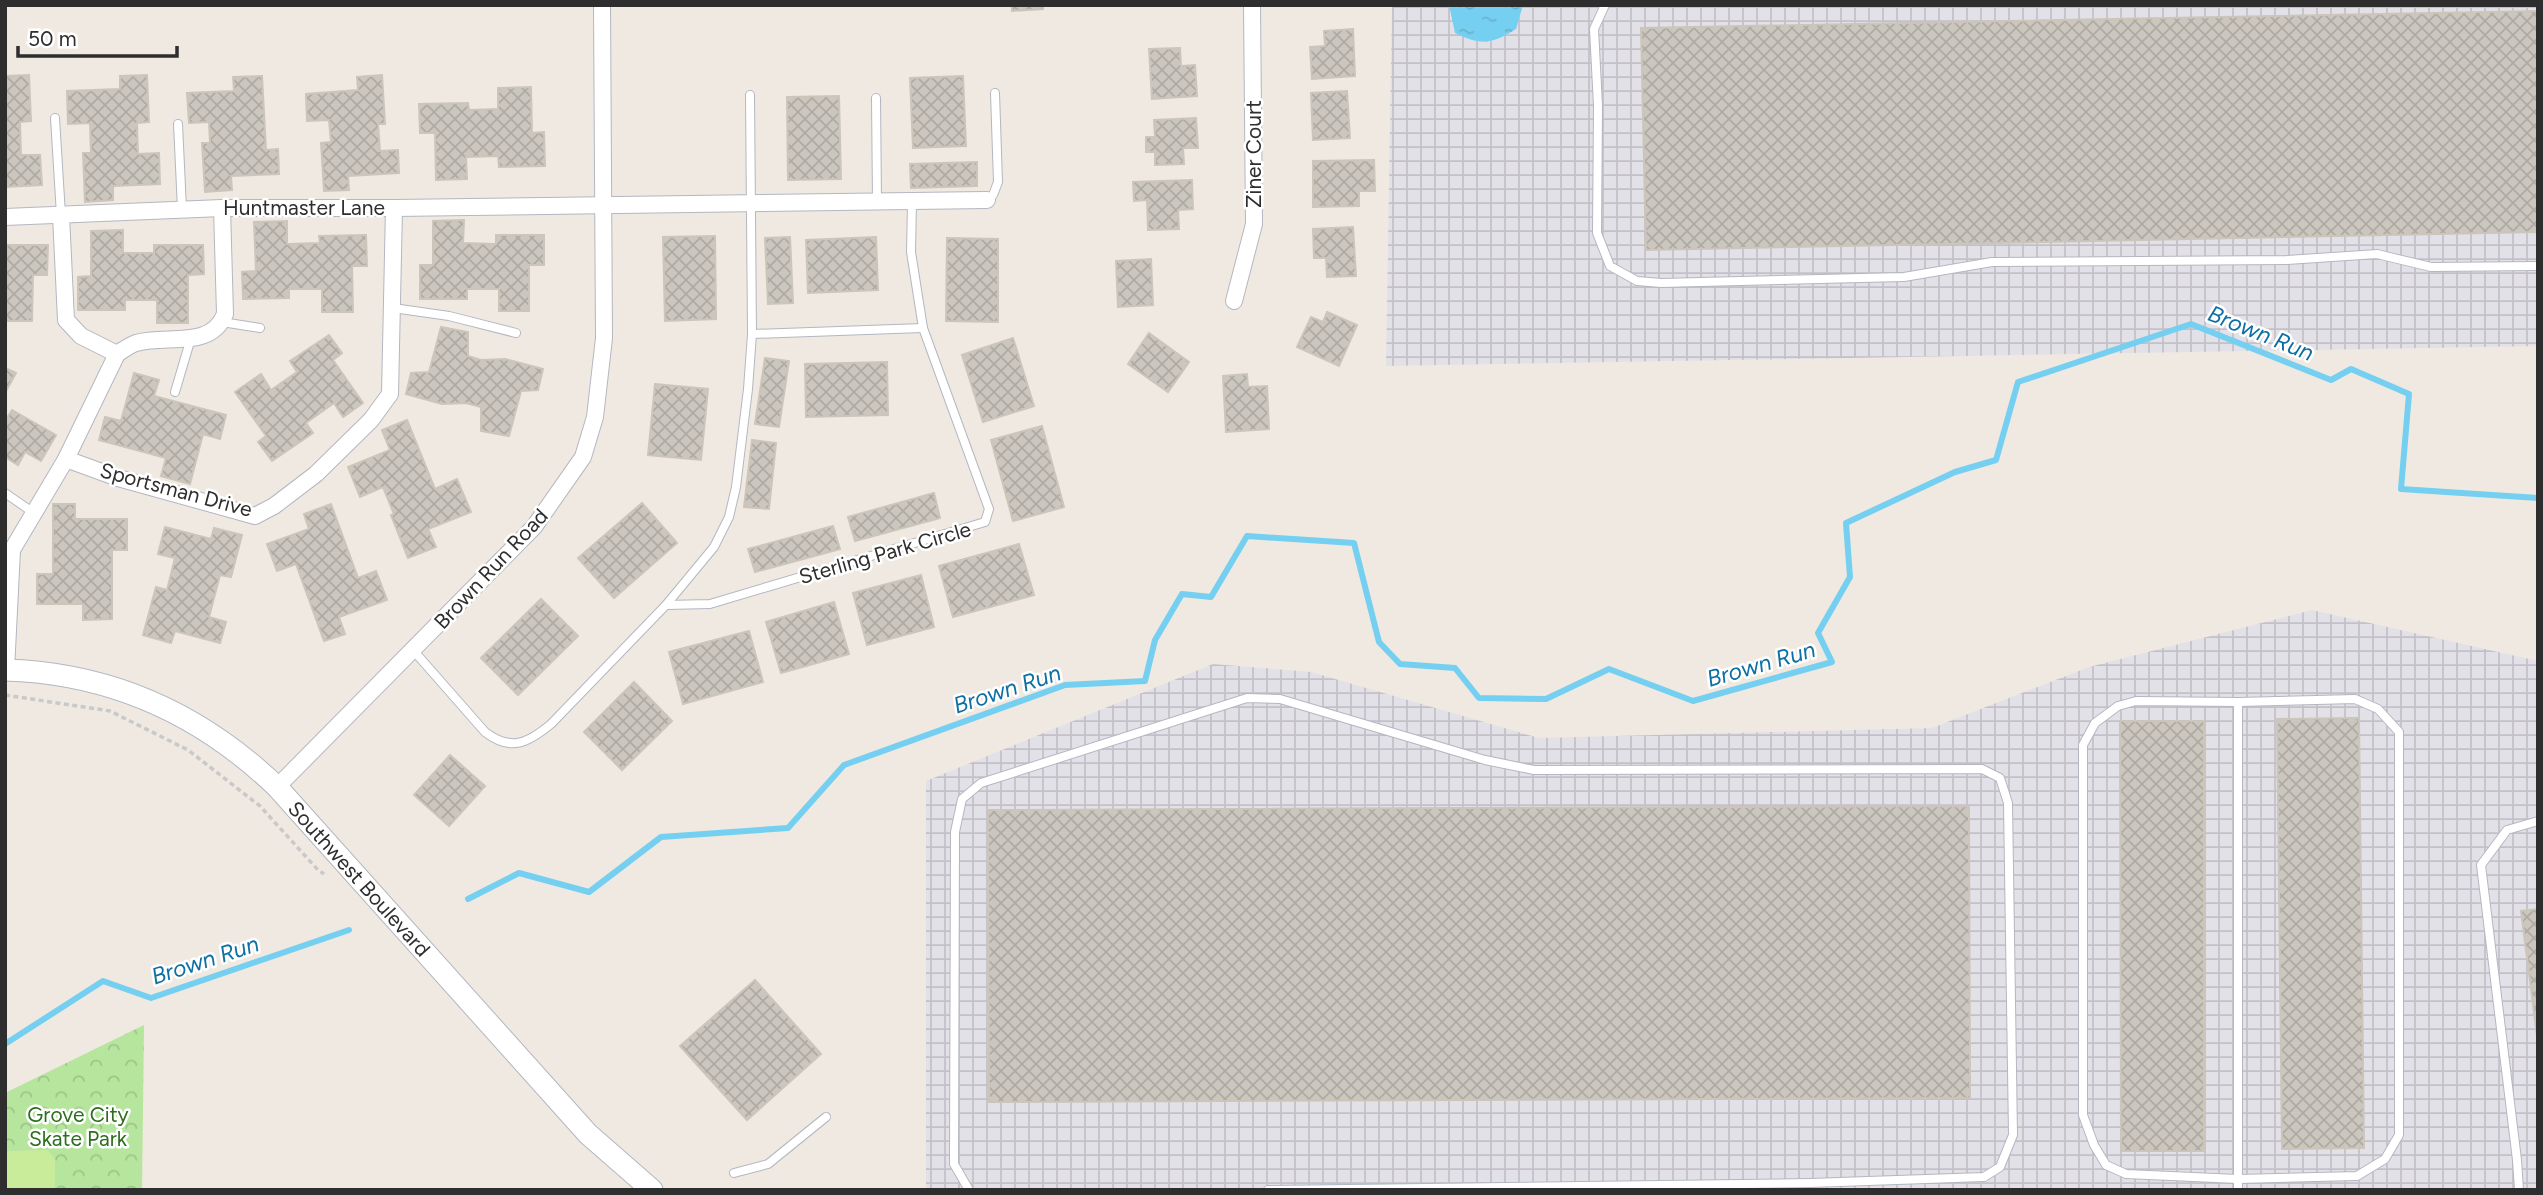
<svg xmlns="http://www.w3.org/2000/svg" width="2543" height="1195" viewBox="0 0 2543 1195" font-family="Figtree,sans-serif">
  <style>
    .industrial { fill: url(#industrial-grid) }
    .forest { fill: url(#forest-crowns) }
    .pitch { fill: #c9ec9a }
    .water { fill: url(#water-ripples) }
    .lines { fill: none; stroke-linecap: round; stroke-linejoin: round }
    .stream { stroke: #75cff0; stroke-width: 6 }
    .building { fill: url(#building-cross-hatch); stroke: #cbc5ba; stroke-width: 2 }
    .service-casing { stroke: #b4b7c1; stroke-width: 10 }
    .minor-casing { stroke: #b4b7c1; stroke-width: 18 }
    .tertiary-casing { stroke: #b4b7c1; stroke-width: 23 }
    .path { stroke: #c9c9c9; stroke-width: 3.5; stroke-dasharray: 5 3.5; stroke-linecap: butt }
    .service { stroke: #fff; stroke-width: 8 }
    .minor { stroke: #fff; stroke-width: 16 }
    .tertiary { stroke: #fff; stroke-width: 21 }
    .labels { text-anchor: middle; stroke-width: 5; stroke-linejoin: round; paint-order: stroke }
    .street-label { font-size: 21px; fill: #2e2e2e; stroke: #fff }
    .park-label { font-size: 21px; fill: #2c6e1b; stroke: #fff }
    .water-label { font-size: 23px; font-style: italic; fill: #0d6fa3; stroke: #fff }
  </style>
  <defs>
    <pattern id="industrial-grid" width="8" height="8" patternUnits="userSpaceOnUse" patternTransform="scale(1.75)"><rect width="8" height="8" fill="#e3e1e8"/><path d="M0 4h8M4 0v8" fill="none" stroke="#c3c1c7"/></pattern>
    <pattern id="forest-crowns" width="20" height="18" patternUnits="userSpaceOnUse" patternTransform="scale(1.75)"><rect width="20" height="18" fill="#b6e59e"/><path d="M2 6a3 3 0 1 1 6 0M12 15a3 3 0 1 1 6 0" fill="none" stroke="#9dc588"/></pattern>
    <pattern id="water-ripples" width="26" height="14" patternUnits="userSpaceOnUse" patternTransform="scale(1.75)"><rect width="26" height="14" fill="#75cff0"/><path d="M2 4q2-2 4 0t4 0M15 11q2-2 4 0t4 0" fill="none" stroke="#66b2ce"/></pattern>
    <pattern id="building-cross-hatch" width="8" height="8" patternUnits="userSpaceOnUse" patternTransform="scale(1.75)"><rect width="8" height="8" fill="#cbc7bf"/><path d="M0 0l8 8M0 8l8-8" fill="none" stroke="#afaba4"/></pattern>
  </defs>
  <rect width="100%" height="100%" fill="#efe9e1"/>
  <g class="industrial">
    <polygon points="1392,5 2538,5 2538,346 1386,366"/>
    <polygon points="2312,610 2538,661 2538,1190 926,1190 926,781 1213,664 1311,672 1539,738 1932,728 2089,667"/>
  </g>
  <polygon class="forest" points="144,1025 142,1190 5,1190 5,1093"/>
  <polygon class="pitch" points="48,1150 55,1159 55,1190 5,1190 5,1151"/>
  <path class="water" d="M1449,5H1523L1516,29C1492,44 1481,46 1455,33Z"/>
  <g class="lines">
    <g class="stream">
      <polyline points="468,899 519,873 589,892 661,837 788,828 844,765 1065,685 1145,681 1155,640 1182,594 1211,597 1247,536 1354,543 1379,642 1400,664 1455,668 1479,698 1546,699 1609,669 1693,701 1832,662 1818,633 1850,577 1846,523 1955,472 1996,460 2018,382 2191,324 2331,380 2351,369 2409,394 2401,489 2538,498"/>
      <polyline points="5,1044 103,981 151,998 349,930"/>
    </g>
  </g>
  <g class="building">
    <polygon points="1012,5 1043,5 1043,9 1012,11"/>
    <polygon points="2538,11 2538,232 1646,250 1641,28"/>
    <polygon points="1353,29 1355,76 1312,79 1310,47 1325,46 1324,31"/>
    <polygon points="1180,48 1181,66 1195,65 1197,96 1152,99 1149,49"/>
    <polygon points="29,75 31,121 20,122 21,155 40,155 42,185 5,187 6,76"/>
    <polygon points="147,75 149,122 137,123 138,154 159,153 160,184 113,186 113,200 85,202 83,153 91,153 90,123 68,124 67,91 120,89 120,76"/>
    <polygon points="382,75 385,124 378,124 380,151 398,150 399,173 348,176 349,190 324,191 321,143 331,142 329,120 307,121 306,94 358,90 357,77"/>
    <polygon points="262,76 266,150 278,149 279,174 231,176 232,190 205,192 202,143 210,143 209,122 189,123 187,93 234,91 233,77"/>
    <polygon points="963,76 966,146 913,148 910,78"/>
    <polygon points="531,87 532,133 544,132 545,166 499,167 498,156 466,157 467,179 436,180 435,133 420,133 419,104 468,103 469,110 498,109 498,88"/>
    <polygon points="1347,91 1350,138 1313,140 1311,93"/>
    <polygon points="839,96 841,179 788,180 787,97"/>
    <polygon points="1196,118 1198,148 1183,148 1184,164 1155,165 1155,152 1146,152 1146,137 1155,137 1154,120"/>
    <polygon points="1374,160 1375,191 1359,191 1359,206 1313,207 1313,161"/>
    <polygon points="977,162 977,186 911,188 910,164"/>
    <polygon points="1192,180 1193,209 1178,210 1179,229 1148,230 1147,200 1134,201 1133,182"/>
    <polygon points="464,220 463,243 496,244 496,235 544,235 544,265 529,265 529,311 499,311 499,289 467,289 467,299 420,299 420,265 433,265 433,221"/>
    <polygon points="287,221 287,244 320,243 319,236 366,235 367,266 352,266 353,312 322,312 322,289 289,289 289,298 243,299 242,272 256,271 254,222"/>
    <polygon points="1353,227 1356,276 1327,277 1326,258 1314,258 1313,229"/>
    <polygon points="123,230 123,253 154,253 154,245 203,245 204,274 188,275 188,323 157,323 157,300 125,300 125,310 78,310 78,277 91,276 91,231"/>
    <polygon points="715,236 716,319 665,321 663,237"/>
    <polygon points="790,237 793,303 768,304 765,238"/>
    <polygon points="876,237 878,290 808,293 806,240"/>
    <polygon points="947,238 998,239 998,322 946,321"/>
    <polygon points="5,245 48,245 47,275 33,275 32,321 5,321"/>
    <polygon points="1151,259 1153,305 1118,307 1116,261"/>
    <polygon points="1327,312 1357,325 1339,366 1297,347 1311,317 1323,322"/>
    <polygon points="441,327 468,332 468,356 481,360 505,359 543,369 538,390 521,391 509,436 481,431 481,407 466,403 442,404 406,394 411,373 429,372"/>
    <polygon points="1149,333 1189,362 1168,392 1128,364"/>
    <polygon points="329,335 342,353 333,360 363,403 343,417 334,403 306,423 313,433 272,461 258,442 266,436 235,392 261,374 271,390 297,372 290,361"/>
    <polygon points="1013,338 1034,406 983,422 962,355"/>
    <polygon points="765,358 789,361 779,427 755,424"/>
    <polygon points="887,362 888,415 806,417 805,364"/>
    <polygon points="5,368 16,373 5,393"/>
    <polygon points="134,373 159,380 154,396 226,415 220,439 203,434 190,484 161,476 166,458 99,440 105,417 121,421"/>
    <polygon points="1247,374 1248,387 1267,386 1269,429 1226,432 1223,376"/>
    <polygon points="655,384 708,389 701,460 648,455"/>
    <polygon points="12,410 56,435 41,461 25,452 18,465 5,457 5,421"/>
    <polygon points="407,420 435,489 457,479 471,512 428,529 436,547 408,558 391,515 394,514 383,487 360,497 348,467 390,450 382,430"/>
    <polygon points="1042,426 1064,507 1013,521 991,440"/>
    <polygon points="752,440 776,443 769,509 744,507"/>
    <polygon points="934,493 940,518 855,541 848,517"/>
    <polygon points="642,503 677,543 614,598 578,558"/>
    <polygon points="53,504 75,504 75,519 127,519 127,550 112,550 112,619 83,620 83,604 37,604 37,574 53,574"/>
    <polygon points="331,504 358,578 376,571 387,600 339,617 345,634 324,641 296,564 277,571 267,544 309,529 304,514"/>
    <polygon points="833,526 840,549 755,572 748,549"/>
    <polygon points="165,527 211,539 214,528 242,535 231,577 220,575 209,617 226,622 220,643 175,631 171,643 143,635 156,587 167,590 175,558 158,554"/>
    <polygon points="1019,544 1034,595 953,617 939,566"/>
    <polygon points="921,575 934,627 867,645 853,593"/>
    <polygon points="541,599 578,636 518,695 481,658"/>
    <polygon points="834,602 849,654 781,673 766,622"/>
    <polygon points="749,631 763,682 683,704 669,652"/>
    <polygon points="634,682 672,721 622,770 584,732"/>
    <polygon points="2359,718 2364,1148 2282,1149 2277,719"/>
    <polygon points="2120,721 2204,721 2204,1151 2121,1151"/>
    <polygon points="450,755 485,786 449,826 414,795"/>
    <polygon points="1969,806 1970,1098 989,1102 988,810"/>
    <polygon points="2538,909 2538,1044 2521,911"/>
    <polygon points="755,980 821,1054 747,1120 680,1046"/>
  </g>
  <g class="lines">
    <g class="service-casing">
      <g id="service">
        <polyline points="1605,5 1594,29 1598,106 1597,233 1610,266 1637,281 1661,283 1904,277 1992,262 2287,260 2377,254 2431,267 2538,266"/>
        <polyline points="876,98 877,201"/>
        <polyline points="55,118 61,215"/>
        <polyline points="178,124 182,209"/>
        <polyline points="987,200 993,195 998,182 995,93"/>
        <polyline points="393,308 449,316 516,333"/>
        <polyline points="222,322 260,328"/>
        <polyline points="752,334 923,328"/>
        <polyline points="175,392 191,338"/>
        <polyline points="5,493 34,513"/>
        <polyline points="666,605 714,547 729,517 736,487 748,389 752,334 750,95"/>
        <path d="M413,650L485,732C511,752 528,743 551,724L666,605L710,604L985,522L989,509L923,328L911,252L912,201"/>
        <polygon points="2355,699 2378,709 2399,732 2399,1135 2385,1159 2357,1176 2238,1179 2126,1174 2106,1165 2094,1145 2083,1115 2083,745 2095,723 2118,706 2136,701 2238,702"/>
        <polyline points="734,1173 768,1164 826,1117"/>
        <polyline points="969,1190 954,1164 955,832 962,799 981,783 1247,698 1280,699 1485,760 1534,770 1982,769 2000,778 2008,803 2013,1135 2000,1167 1984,1177 1810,1183 1268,1190"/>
        <polyline points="2238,1190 2238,702"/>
        <polyline points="2519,1190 2517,1160 2481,865 2507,830 2538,821"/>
      </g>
    </g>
    <g class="minor-casing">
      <g id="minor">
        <polyline points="5,217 222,208 394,208 987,200"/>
        <polyline points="1234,301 1254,224 1252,5"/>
        <path d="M117,354C123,350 130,345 136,343C167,334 211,350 225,314L222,208"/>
        <polyline points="66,459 118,478 255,516 274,506 316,474 371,420 390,394 394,208"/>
        <polyline points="6,670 12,550 66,459 117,354 81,336 66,320 61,215"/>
        <polyline points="277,787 534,527 583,457 595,417 604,338 602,5"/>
      </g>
    </g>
    <g class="tertiary-casing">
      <path id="tertiary" d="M5,670C111,673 201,714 277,787L588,1134L652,1190"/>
    </g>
    <polyline class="path" points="5,695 110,711 188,750 260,806 318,870 324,874"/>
    <use href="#service" class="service"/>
    <use href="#minor" class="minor"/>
    <use href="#tertiary" class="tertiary"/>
  </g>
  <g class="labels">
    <g class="street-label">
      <text transform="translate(1254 154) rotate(-90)" y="7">Ziner Court</text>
      <text x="304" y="215">Huntmaster Lane</text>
      <text transform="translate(176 490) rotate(15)" y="7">Sportsman Drive</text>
      <text transform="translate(885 553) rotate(-16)" y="7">Sterling Park Circle</text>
      <text transform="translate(491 569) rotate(-47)" y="7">Brown Run Road</text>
      <text transform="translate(359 879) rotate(48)" y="7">Southwest Boulevard</text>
    </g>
    <g class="park-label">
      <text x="78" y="1122">Grove City<tspan x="78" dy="24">Skate Park</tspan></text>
    </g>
    <g class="water-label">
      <text transform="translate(2261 333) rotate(22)" y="8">Brown Run</text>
      <text transform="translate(1761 664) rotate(-16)" y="8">Brown Run</text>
      <text transform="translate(1007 689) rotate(-18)" y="8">Brown Run</text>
      <text transform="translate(205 960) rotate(-18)" y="8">Brown Run</text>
    </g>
  </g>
  <rect width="2543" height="1195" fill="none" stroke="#2e2e2e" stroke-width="14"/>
  <path d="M18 46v10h159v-10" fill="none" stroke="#2e2e2e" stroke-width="3.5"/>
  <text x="28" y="46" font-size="21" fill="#2e2e2e" stroke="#ffffff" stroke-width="5" paint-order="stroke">50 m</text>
</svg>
